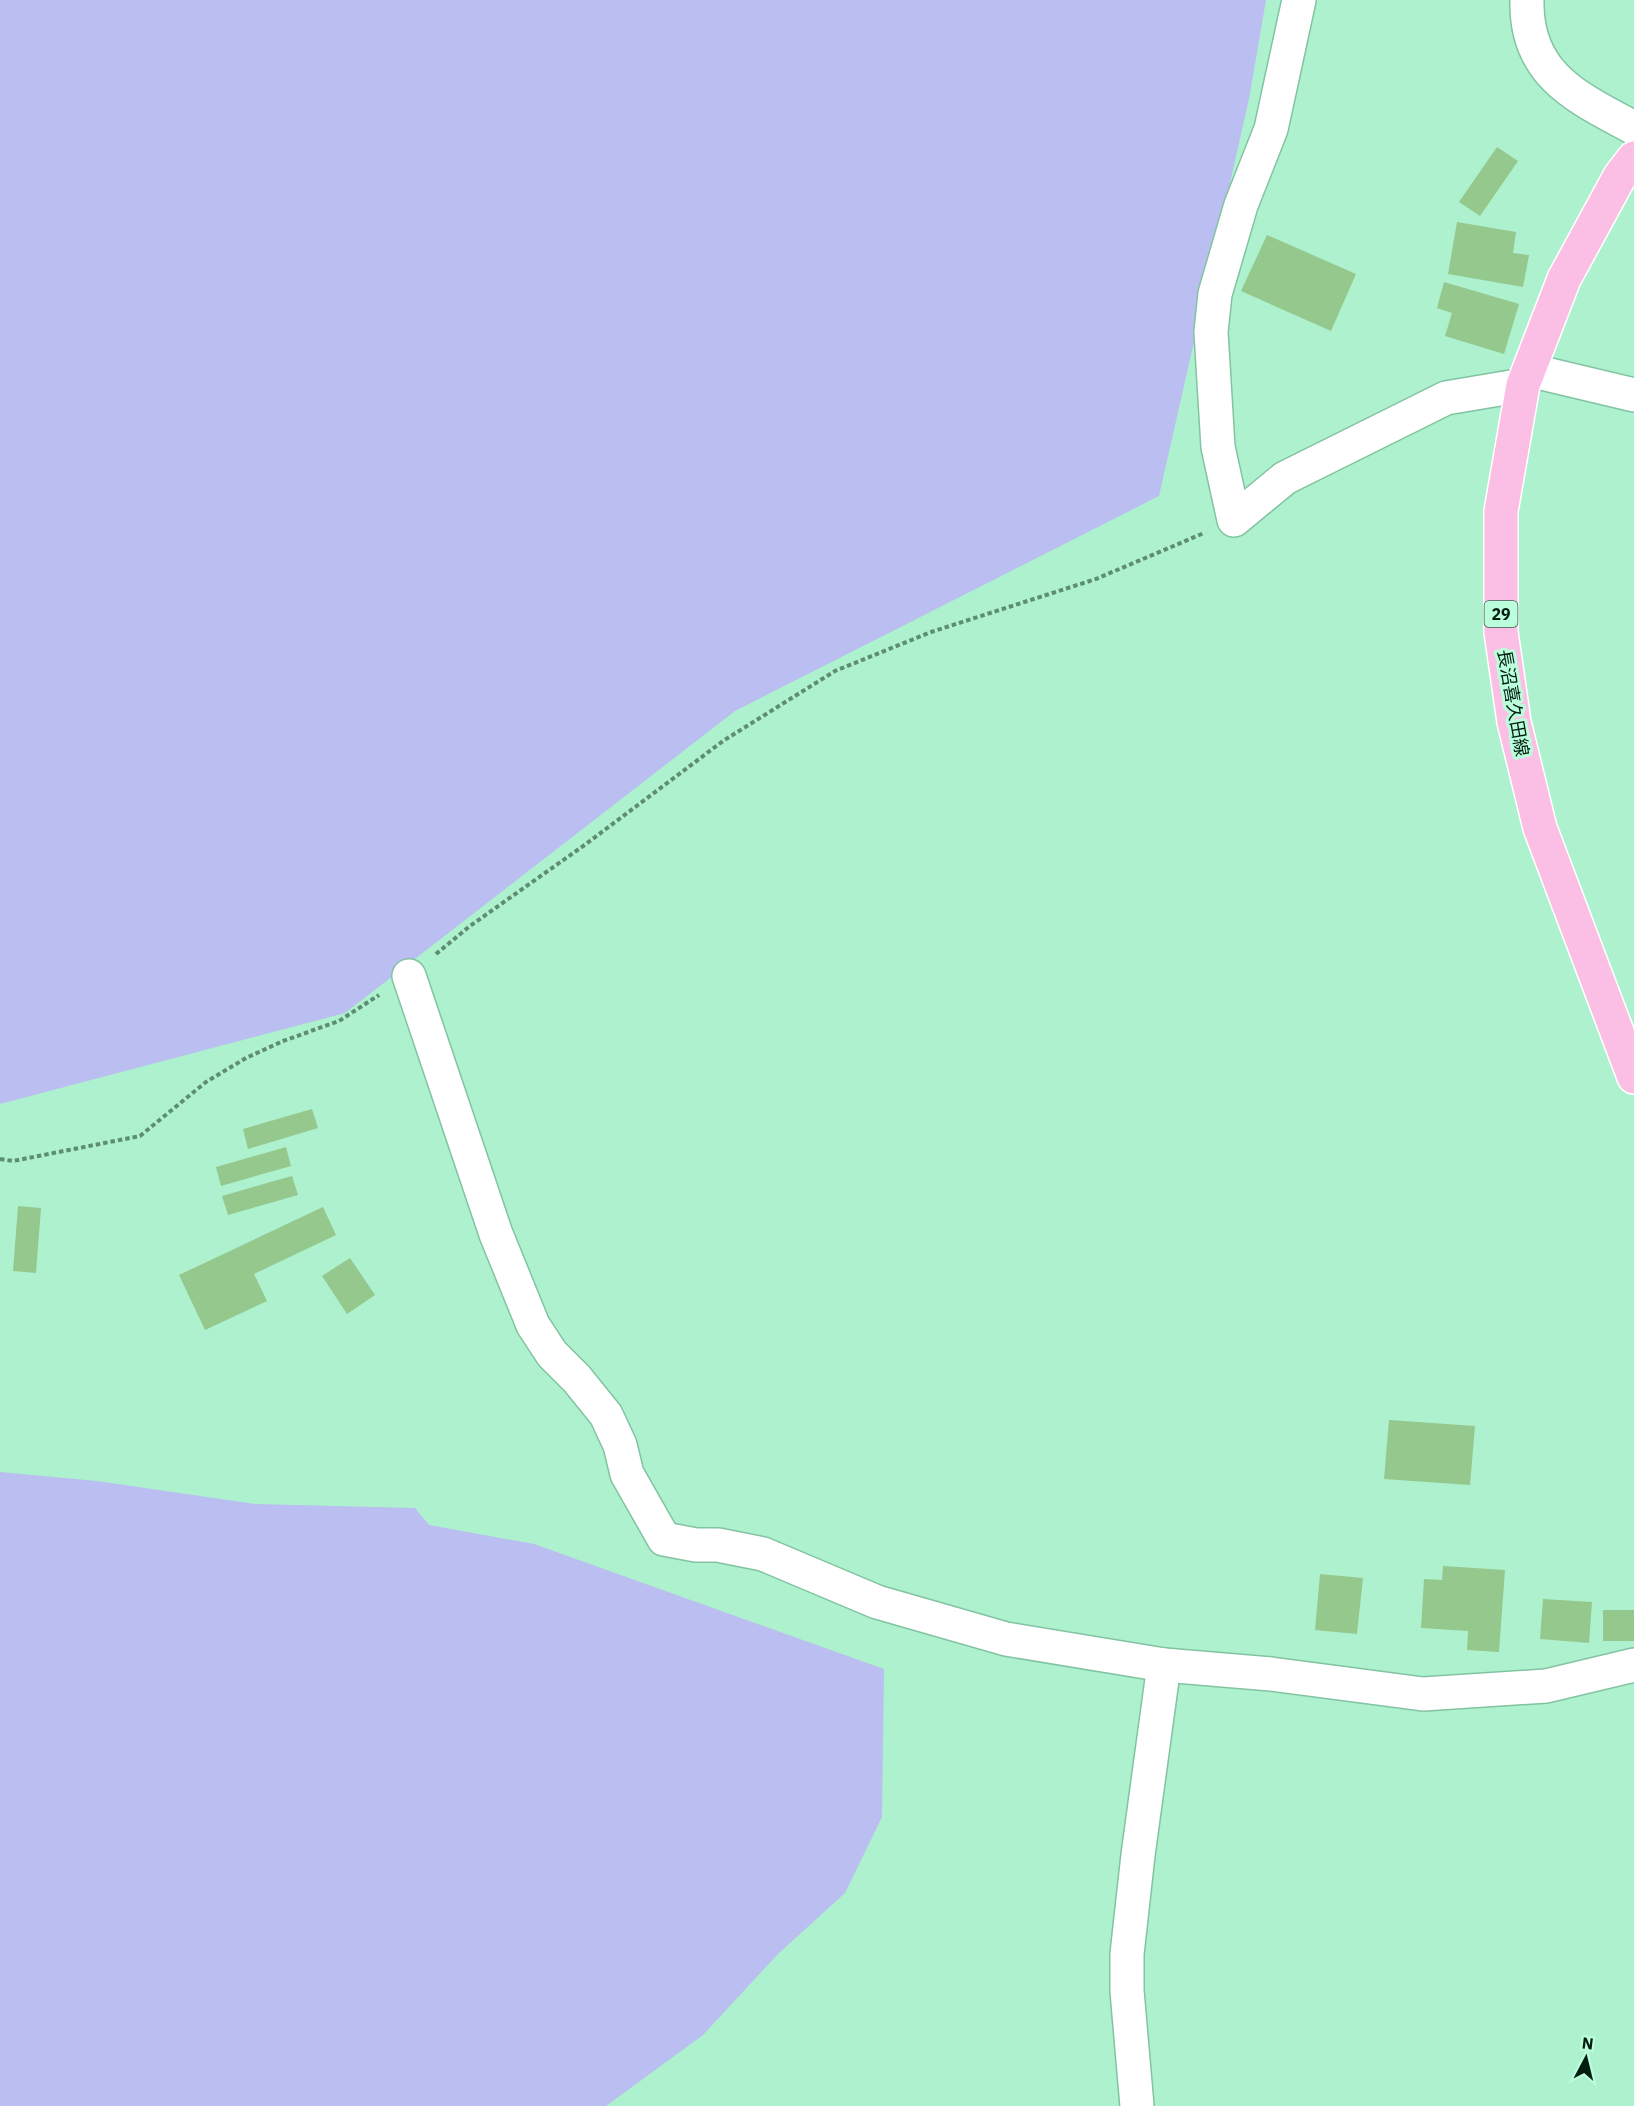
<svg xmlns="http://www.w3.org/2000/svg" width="1634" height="2106" viewBox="0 0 1634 2106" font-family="'IBM Plex Sans','Noto Sans JP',sans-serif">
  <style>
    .green { fill: #babef0 }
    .building { fill: #94c88c }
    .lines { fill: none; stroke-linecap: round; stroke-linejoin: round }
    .minor-casing { stroke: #82c3a2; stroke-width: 36 }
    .primary-casing { stroke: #fff; stroke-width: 36 }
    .path { stroke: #5d8d74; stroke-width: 4; stroke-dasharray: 4.5 3; stroke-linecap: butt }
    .minor { stroke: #fff; stroke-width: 33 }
    .primary { stroke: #fbbfe6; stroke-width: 33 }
    .labels { text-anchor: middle; stroke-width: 6; stroke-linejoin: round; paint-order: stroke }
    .shield { fill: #bbfedb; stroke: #3a604e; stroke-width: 1.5 }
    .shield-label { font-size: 16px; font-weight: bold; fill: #031d11 }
    .street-label { font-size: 18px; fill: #031d11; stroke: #bbfedb }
  </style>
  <rect width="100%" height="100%" fill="#aef1ce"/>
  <g class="green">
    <polygon points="0,0 1266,0 1249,99 1159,496 735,711 345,1013 0,1104"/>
    <polygon points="0,1472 97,1481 255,1504 415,1508 429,1525 534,1544 884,1669 882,1817 845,1893 778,1954 703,2035 606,2106 0,2106"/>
  </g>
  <g class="building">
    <polygon points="1497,147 1518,161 1480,216 1459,202"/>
    <polygon points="1457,222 1516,232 1513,253 1529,255 1523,287 1448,274"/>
    <polygon points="1267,235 1356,274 1331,331 1241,291"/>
    <polygon points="1444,282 1519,304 1504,354 1445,336 1452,313 1437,308"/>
    <polygon points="312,1109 318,1128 248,1149 243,1129"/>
    <polygon points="286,1147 291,1166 221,1186 216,1167"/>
    <polygon points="292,1176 298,1195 228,1215 222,1196"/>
    <polygon points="18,1206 41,1208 36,1273 13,1271"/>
    <polygon points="323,1207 336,1235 254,1274 267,1301 205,1330 179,1275"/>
    <polygon points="350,1258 375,1295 347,1314 322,1276"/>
    <polygon points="1389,1420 1475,1426 1470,1485 1384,1479"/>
    <polygon points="1443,1566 1505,1570 1499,1652 1467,1650 1468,1631 1421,1628 1424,1579 1442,1580"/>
    <polygon points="1320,1574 1363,1578 1357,1634 1315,1630"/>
    <polygon points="1543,1599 1592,1602 1589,1643 1540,1639"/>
    <rect x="1603" y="1610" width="31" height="31"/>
  </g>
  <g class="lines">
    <g class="minor-casing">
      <g id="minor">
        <polyline points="1299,0 1271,129 1241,205 1215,294 1211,332 1218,447 1234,520 1285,478 1446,398 1523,385"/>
        <path d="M1527,0C1525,75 1578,98 1634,128"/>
        <polyline points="1529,370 1634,395"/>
        <polyline points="409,976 496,1234 533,1325 552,1354 577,1379 606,1415 620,1445 627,1474 664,1539 696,1545 718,1545 763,1554 877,1602 1006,1639 1164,1665 1271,1674 1423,1694 1546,1686 1634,1665"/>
        <polyline points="1137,2106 1127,1991 1127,1954 1138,1855 1164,1665"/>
      </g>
    </g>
    <g class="primary-casing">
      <polyline id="primary" points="1634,158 1620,176 1564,279 1523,385 1501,511 1501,632 1514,722 1540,828 1634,1077"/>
    </g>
    <g class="path">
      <polyline points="436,954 470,926 586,844 723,741 835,671 931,632 1096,579 1204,533"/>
      <polyline points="0,1159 13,1161 140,1136 206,1082 246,1058 283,1041 339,1021 379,995"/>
    </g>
    <use href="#minor" class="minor"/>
    <use href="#primary" class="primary"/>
  </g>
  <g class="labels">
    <rect class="shield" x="1484.5" y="601" width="33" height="26" rx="4.5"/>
    <g class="shield-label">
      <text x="1501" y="620">29</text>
    </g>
    <g class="street-label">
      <text transform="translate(1513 703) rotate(80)" y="6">長沼喜久田線</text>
    </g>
  </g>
  <g transform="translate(1586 2058) rotate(7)" stroke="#bbfedb" stroke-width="4.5" paint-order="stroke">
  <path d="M0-4.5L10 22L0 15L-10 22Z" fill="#031d11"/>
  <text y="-9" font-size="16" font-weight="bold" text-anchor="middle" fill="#031d11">N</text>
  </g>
</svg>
